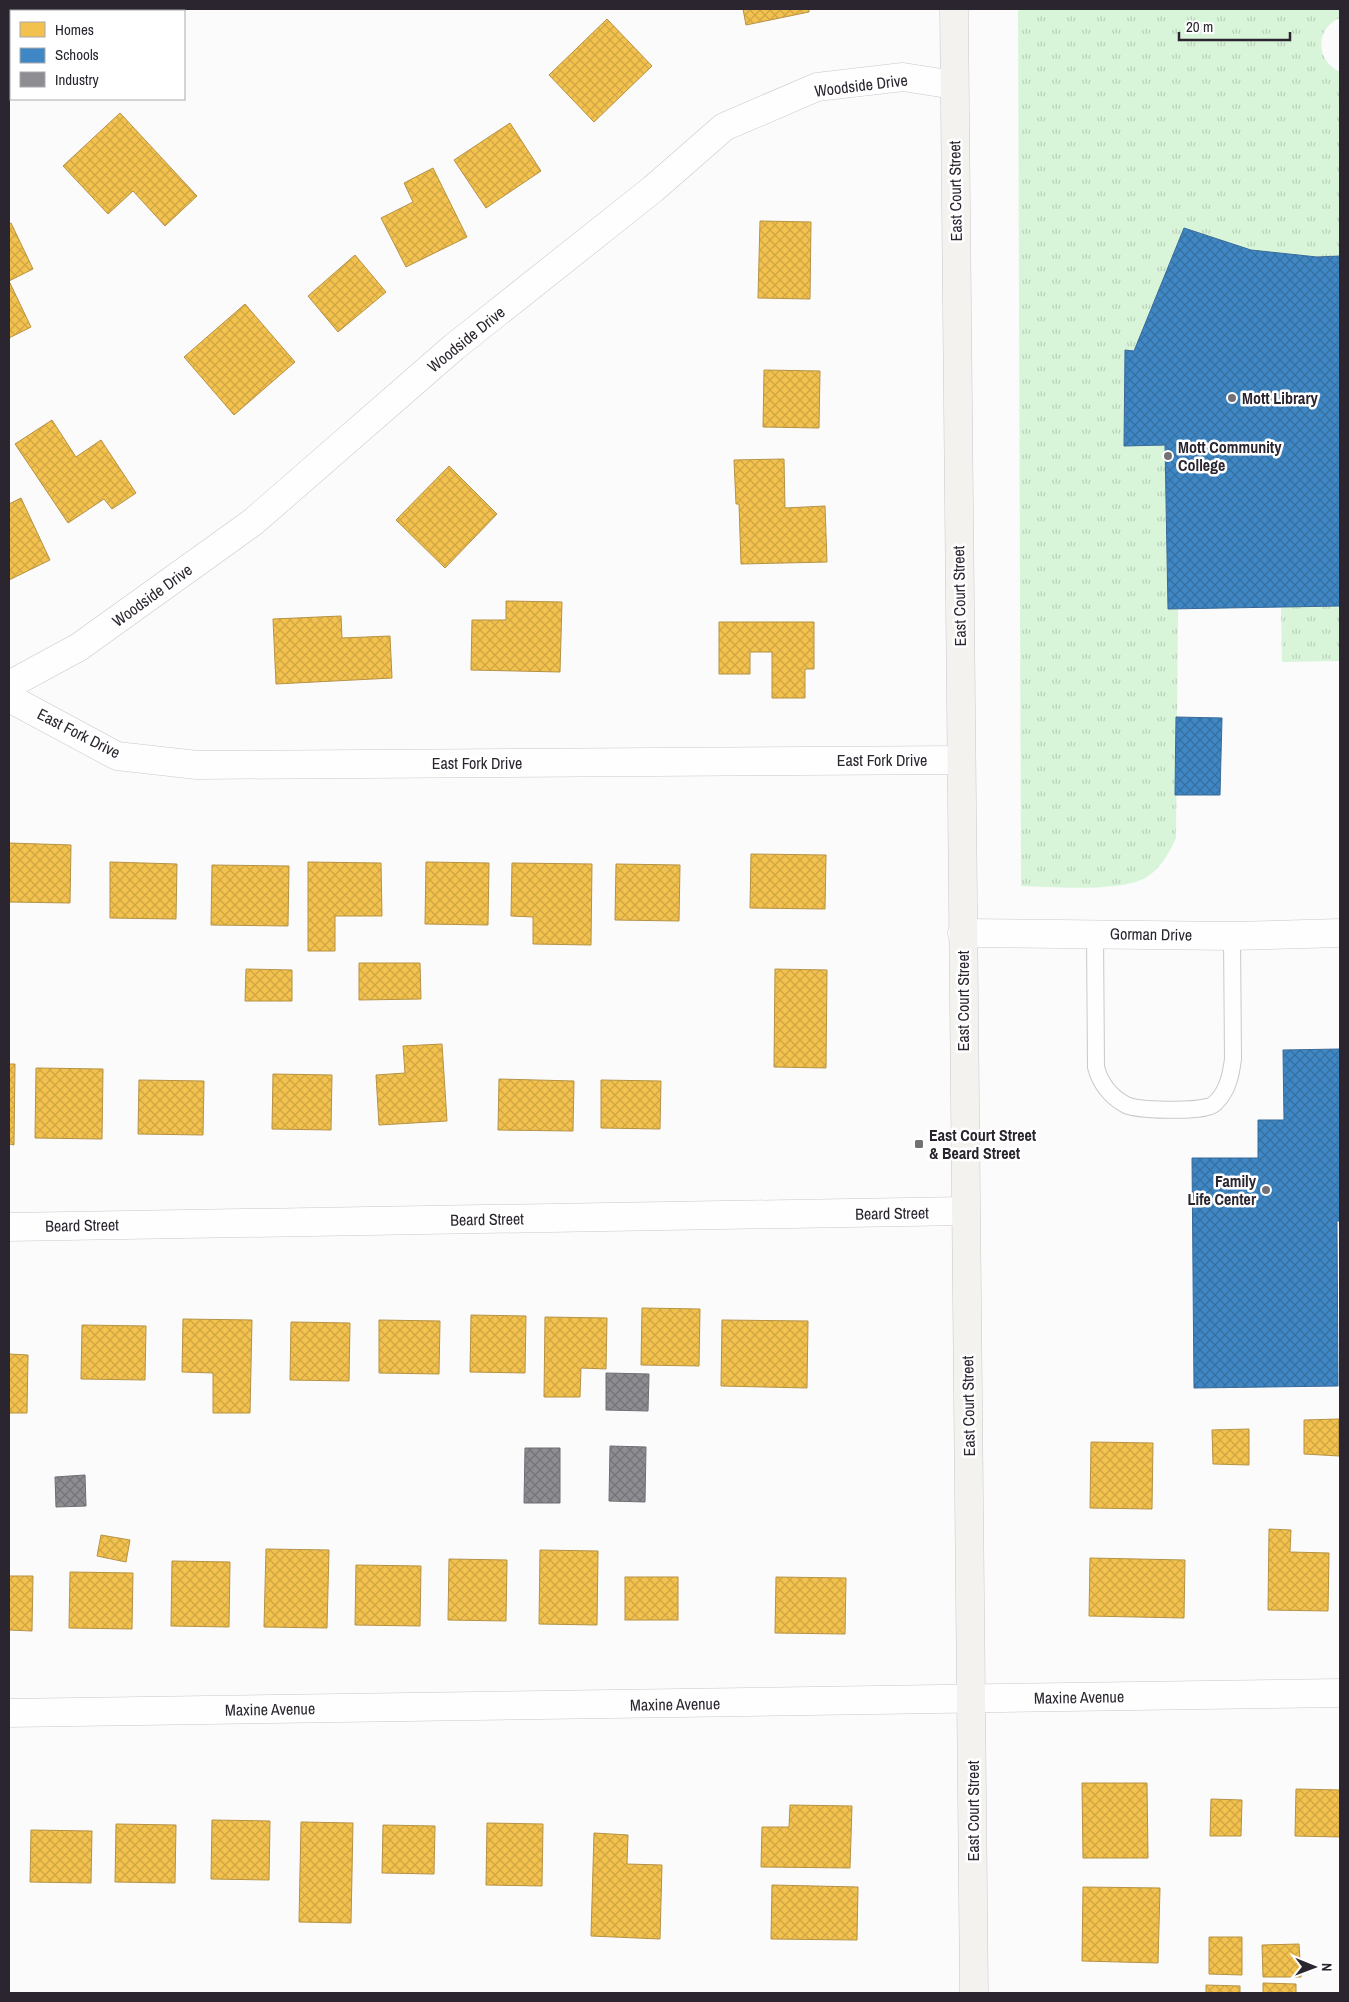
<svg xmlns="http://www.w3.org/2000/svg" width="1349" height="2002" viewBox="0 0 1349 2002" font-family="'Archivo Narrow',sans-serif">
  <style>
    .grass { fill: url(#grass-tufts) }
    .homes { fill: url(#homes-cross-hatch); stroke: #b69245 }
    .schools { fill: url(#schools-cross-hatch); stroke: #396a98 }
    .industry { fill: url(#industry-cross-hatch); stroke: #6f6e74 }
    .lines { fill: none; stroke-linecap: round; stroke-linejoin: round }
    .service-casing { stroke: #cac7cd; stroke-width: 18 }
    .minor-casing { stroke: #cac7cd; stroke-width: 29 }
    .secondary-casing { stroke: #cac7cd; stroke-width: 29 }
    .service { stroke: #fefefe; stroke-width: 16 }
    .minor { stroke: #fefefe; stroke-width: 28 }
    .secondary { stroke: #f3f2ef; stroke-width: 28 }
    .poi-dot { fill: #737076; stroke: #fff; stroke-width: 2 }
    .labels { text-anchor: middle; stroke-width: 5; stroke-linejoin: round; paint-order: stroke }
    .street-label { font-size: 16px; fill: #2a252f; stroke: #fff }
    .poi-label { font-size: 16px; font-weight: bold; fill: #2a252f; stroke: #fff; text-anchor: start }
  </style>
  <defs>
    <pattern id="grass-tufts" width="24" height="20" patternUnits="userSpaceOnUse" patternTransform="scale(1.25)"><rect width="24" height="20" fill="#d8f4d9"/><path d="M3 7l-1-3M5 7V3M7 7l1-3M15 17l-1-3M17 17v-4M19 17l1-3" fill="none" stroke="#bad1bb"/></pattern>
    <pattern id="homes-cross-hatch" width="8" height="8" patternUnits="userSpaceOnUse" patternTransform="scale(1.25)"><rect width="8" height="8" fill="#f2c14e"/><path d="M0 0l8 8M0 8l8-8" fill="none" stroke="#d0a644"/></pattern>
    <pattern id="schools-cross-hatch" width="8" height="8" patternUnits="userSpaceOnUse" patternTransform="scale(1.25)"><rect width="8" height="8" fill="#3f88c5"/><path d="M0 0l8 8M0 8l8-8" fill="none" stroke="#356fa0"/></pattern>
    <pattern id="industry-cross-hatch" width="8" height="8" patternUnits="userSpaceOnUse" patternTransform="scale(1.25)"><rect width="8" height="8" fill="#8d8d92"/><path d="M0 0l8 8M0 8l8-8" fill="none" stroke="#737378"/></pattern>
  </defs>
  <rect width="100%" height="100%" fill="#fbfbfb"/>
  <g class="grass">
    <path d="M1018,9H1340V18C1314,28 1316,62 1340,72V256L1317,257L1251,250L1184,228L1134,351L1125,350L1124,445H1165L1168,609H1178L1176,838C1169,853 1160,871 1143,879C1116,892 1052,887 1021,886Z"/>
    <polygon points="1340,606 1340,661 1282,662 1281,607"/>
  </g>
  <g class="homes">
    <polygon points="743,9 809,9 809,12 746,25"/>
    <polygon points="607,19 652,66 594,122 549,75"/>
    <polygon points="120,113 197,196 165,226 133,191 108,214 63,166"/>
    <polygon points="510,123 541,171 486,208 454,160"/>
    <polygon points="433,168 467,237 406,267 381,218 413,202 404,183"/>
    <polygon points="760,221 811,222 810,299 758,298"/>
    <polygon points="11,223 33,269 9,281 31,327 9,338 9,224"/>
    <polygon points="355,255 386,292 338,332 308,296"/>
    <polygon points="245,304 295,362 234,415 184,357"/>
    <polygon points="764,370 820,371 819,428 763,427"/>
    <polygon points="52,420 76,457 101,440 136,493 112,509 104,499 68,523 15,444"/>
    <polygon points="784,459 785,508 825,506 827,562 741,564 739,504 736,504 734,460"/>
    <polygon points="449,466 497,514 445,568 396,520"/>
    <polygon points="21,498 50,560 9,580 9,504"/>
    <polygon points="506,601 562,602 560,672 471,670 472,620 506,620"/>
    <polygon points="341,616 342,638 390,636 392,678 276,684 273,619"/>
    <polygon points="719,622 814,622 814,669 805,669 805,698 772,698 772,652 750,652 750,674 719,674"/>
    <polygon points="9,843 71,845 70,903 9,902"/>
    <polygon points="751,854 826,855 825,909 750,908"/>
    <polygon points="110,862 177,864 176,919 110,918"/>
    <polygon points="308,862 381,863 382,916 335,916 335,951 308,951"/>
    <polygon points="426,862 489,863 488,925 425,924"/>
    <polygon points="512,863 592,864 591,945 533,944 533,917 511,916"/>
    <polygon points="616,864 680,865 679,921 615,920"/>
    <polygon points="212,865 289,866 288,926 211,925"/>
    <polygon points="359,963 420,963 421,999 359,1000"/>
    <polygon points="246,969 292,970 292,1001 245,1001"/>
    <polygon points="775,969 827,970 826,1068 774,1067"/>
    <polygon points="442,1044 447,1121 379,1125 376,1075 405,1073 403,1046"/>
    <polygon points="9,1064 15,1064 14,1145 9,1144"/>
    <polygon points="36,1068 103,1069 102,1139 35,1138"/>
    <polygon points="273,1074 332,1075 331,1130 272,1129"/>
    <polygon points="499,1079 574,1081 573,1131 498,1130"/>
    <polygon points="139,1080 204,1081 203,1135 138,1134"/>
    <polygon points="601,1080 661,1081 660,1129 601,1128"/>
    <polygon points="642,1308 700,1309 699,1366 641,1365"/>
    <polygon points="471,1315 526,1316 525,1373 470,1372"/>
    <polygon points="545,1317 607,1318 606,1369 581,1368 580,1397 544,1397"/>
    <polygon points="183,1319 252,1320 250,1413 213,1413 213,1373 182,1372"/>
    <polygon points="379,1320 440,1321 439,1374 379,1373"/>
    <polygon points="722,1320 808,1321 807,1388 721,1386"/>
    <polygon points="291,1322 350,1323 349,1381 290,1380"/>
    <polygon points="82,1325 146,1326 145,1380 81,1379"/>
    <polygon points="9,1354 28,1355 27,1413 9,1413"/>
    <polygon points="1339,1419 1339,1456 1304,1454 1304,1420"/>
    <polygon points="1249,1429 1249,1465 1213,1464 1212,1430"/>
    <polygon points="1091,1442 1153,1443 1152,1509 1090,1508"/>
    <polygon points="1269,1529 1291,1530 1290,1552 1329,1553 1328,1611 1268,1610"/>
    <polygon points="101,1535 130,1540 126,1562 97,1556"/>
    <polygon points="266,1549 329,1550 327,1628 264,1627"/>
    <polygon points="540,1550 598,1551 597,1625 539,1624"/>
    <polygon points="1090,1558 1185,1560 1184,1618 1089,1616"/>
    <polygon points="449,1559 507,1560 506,1621 448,1620"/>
    <polygon points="172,1561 230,1562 229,1627 171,1626"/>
    <polygon points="356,1565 421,1566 420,1626 355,1625"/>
    <polygon points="70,1572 133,1573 132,1629 69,1628"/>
    <polygon points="9,1576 33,1576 32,1631 9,1630"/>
    <rect x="625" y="1577" width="53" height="43"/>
    <polygon points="776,1577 846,1578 845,1634 775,1633"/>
    <polygon points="1082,1783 1147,1783 1148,1858 1083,1858"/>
    <polygon points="1296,1789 1340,1790 1340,1837 1295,1836"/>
    <polygon points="1211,1799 1242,1800 1241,1836 1210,1836"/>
    <polygon points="790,1805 852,1806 850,1868 761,1867 762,1827 789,1827"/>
    <polygon points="212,1820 270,1821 269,1880 211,1879"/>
    <polygon points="301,1822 353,1823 351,1923 299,1922"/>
    <polygon points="487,1823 543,1824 542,1886 486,1885"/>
    <polygon points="116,1824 176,1825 175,1883 115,1882"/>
    <polygon points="383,1825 435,1826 434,1874 382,1873"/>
    <polygon points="31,1830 92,1831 91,1883 30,1882"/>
    <polygon points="594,1833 628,1835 627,1864 662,1865 660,1939 591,1936"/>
    <polygon points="772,1885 858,1887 857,1940 771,1939"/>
    <polygon points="1083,1887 1160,1888 1158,1963 1082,1961"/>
    <polygon points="1209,1937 1242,1937 1242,1975 1209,1974"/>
    <polygon points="1299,1944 1301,1977 1263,1977 1262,1945"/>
    <polygon points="1263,1983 1296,1984 1296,1993 1263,1993"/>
    <polygon points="1206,1985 1240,1986 1240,1993 1206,1993"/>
  </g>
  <g class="schools">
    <polygon points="1184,228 1251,250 1317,257 1340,256 1340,606 1168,609 1165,445 1124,446 1125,350 1134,351"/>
    <polygon points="1176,717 1222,718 1220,795 1175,795"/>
    <polygon points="1340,1049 1340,1221 1337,1221 1338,1386 1194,1388 1192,1158 1258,1158 1258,1120 1284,1120 1283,1050"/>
  </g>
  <g class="industry">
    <polygon points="606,1373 649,1374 648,1411 606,1410"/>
    <polygon points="610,1446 646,1447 645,1502 609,1501"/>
    <polygon points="525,1448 560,1448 560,1503 524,1503"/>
    <polygon points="85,1475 86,1506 56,1507 55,1477"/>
  </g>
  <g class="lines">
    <g class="service-casing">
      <path id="service" d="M1095,933L1096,1067C1100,1083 1111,1097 1126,1105C1139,1111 1193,1111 1207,1107C1210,1107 1215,1104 1217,1101C1228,1090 1231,1074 1233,1059L1232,936"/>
    </g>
    <g class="minor-casing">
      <g id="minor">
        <polyline points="9,685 79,647 253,522 454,347 653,189 724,127 817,87 903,77 954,85"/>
        <polyline points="9,698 117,756 197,765 961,760"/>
        <polyline points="962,933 1232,936 1340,933"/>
        <polyline points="9,1227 965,1211"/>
        <polyline points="9,1713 1340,1693"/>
      </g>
    </g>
    <g class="secondary-casing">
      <polyline id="secondary" points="954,9 974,1993"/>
    </g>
    <use href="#service" class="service"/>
    <use href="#minor" class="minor"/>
    <use href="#secondary" class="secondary"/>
  </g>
  <g class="poi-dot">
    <circle cx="1232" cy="398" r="5"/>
    <circle cx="1168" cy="456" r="5"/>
    <rect x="914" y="1139" width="10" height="10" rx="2.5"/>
    <circle cx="1266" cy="1190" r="5"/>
  </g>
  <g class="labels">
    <g class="street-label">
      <text transform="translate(861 85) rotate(-7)" y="6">Woodside Drive</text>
      <text transform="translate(955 191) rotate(-91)" y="6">East Court Street</text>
      <text transform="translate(466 339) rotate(-39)" y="6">Woodside Drive</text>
      <text transform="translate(152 595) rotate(-36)" y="6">Woodside Drive</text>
      <text transform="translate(959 596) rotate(-91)" y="6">East Court Street</text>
      <text transform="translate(79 733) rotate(27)" y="6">East Fork Drive</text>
      <text x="882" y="766">East Fork Drive</text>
      <text x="477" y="769">East Fork Drive</text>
      <text transform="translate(1151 934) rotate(1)" y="6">Gorman Drive</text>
      <text transform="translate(963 1001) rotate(-90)" y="6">East Court Street</text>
      <text transform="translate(892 1213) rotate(-1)" y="6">Beard Street</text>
      <text transform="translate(487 1219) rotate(-1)" y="6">Beard Street</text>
      <text transform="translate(82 1225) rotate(-1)" y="6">Beard Street</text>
      <text transform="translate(968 1406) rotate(-91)" y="6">East Court Street</text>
      <text transform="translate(1079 1697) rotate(-1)" y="6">Maxine Avenue</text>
      <text transform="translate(675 1704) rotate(-1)" y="6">Maxine Avenue</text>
      <text transform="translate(270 1709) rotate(-1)" y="6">Maxine Avenue</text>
      <text transform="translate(973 1811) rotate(-90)" y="6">East Court Street</text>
    </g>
    <g class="poi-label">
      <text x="1242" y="404">Mott Library</text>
      <text x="1178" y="453">Mott Community<tspan x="1178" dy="18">College</tspan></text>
      <text x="929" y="1141">East Court Street<tspan x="929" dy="18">&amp; Beard Street</tspan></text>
      <text x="1256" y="1187" text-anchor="end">Family<tspan x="1256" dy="18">Life Center</tspan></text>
    </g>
  </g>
  <rect width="1349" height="2002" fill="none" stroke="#2a252f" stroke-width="20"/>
  <rect x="10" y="10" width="175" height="90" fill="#ffffff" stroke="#aaa8ac"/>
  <rect x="20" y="22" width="25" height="15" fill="#f2c14e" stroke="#aaa8ac"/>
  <text x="55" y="35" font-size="15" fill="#2a252f">Homes</text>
  <rect x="20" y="48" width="25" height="15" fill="#3f88c5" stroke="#aaa8ac"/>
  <text x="55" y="60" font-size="15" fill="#2a252f">Schools</text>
  <rect x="20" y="72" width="25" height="15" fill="#8d8d92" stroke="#aaa8ac"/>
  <text x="55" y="85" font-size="15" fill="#2a252f">Industry</text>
  <g transform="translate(1314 1967) rotate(91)" stroke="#ffffff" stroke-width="4" paint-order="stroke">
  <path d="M0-4L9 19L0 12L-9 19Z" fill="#2a252f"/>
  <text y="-8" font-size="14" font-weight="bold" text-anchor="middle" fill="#2a252f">N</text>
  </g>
  <path d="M1179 32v8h111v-8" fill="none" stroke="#2a252f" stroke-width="2.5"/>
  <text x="1186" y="32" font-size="15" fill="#2a252f" stroke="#ffffff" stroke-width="4" paint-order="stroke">20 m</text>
</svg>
